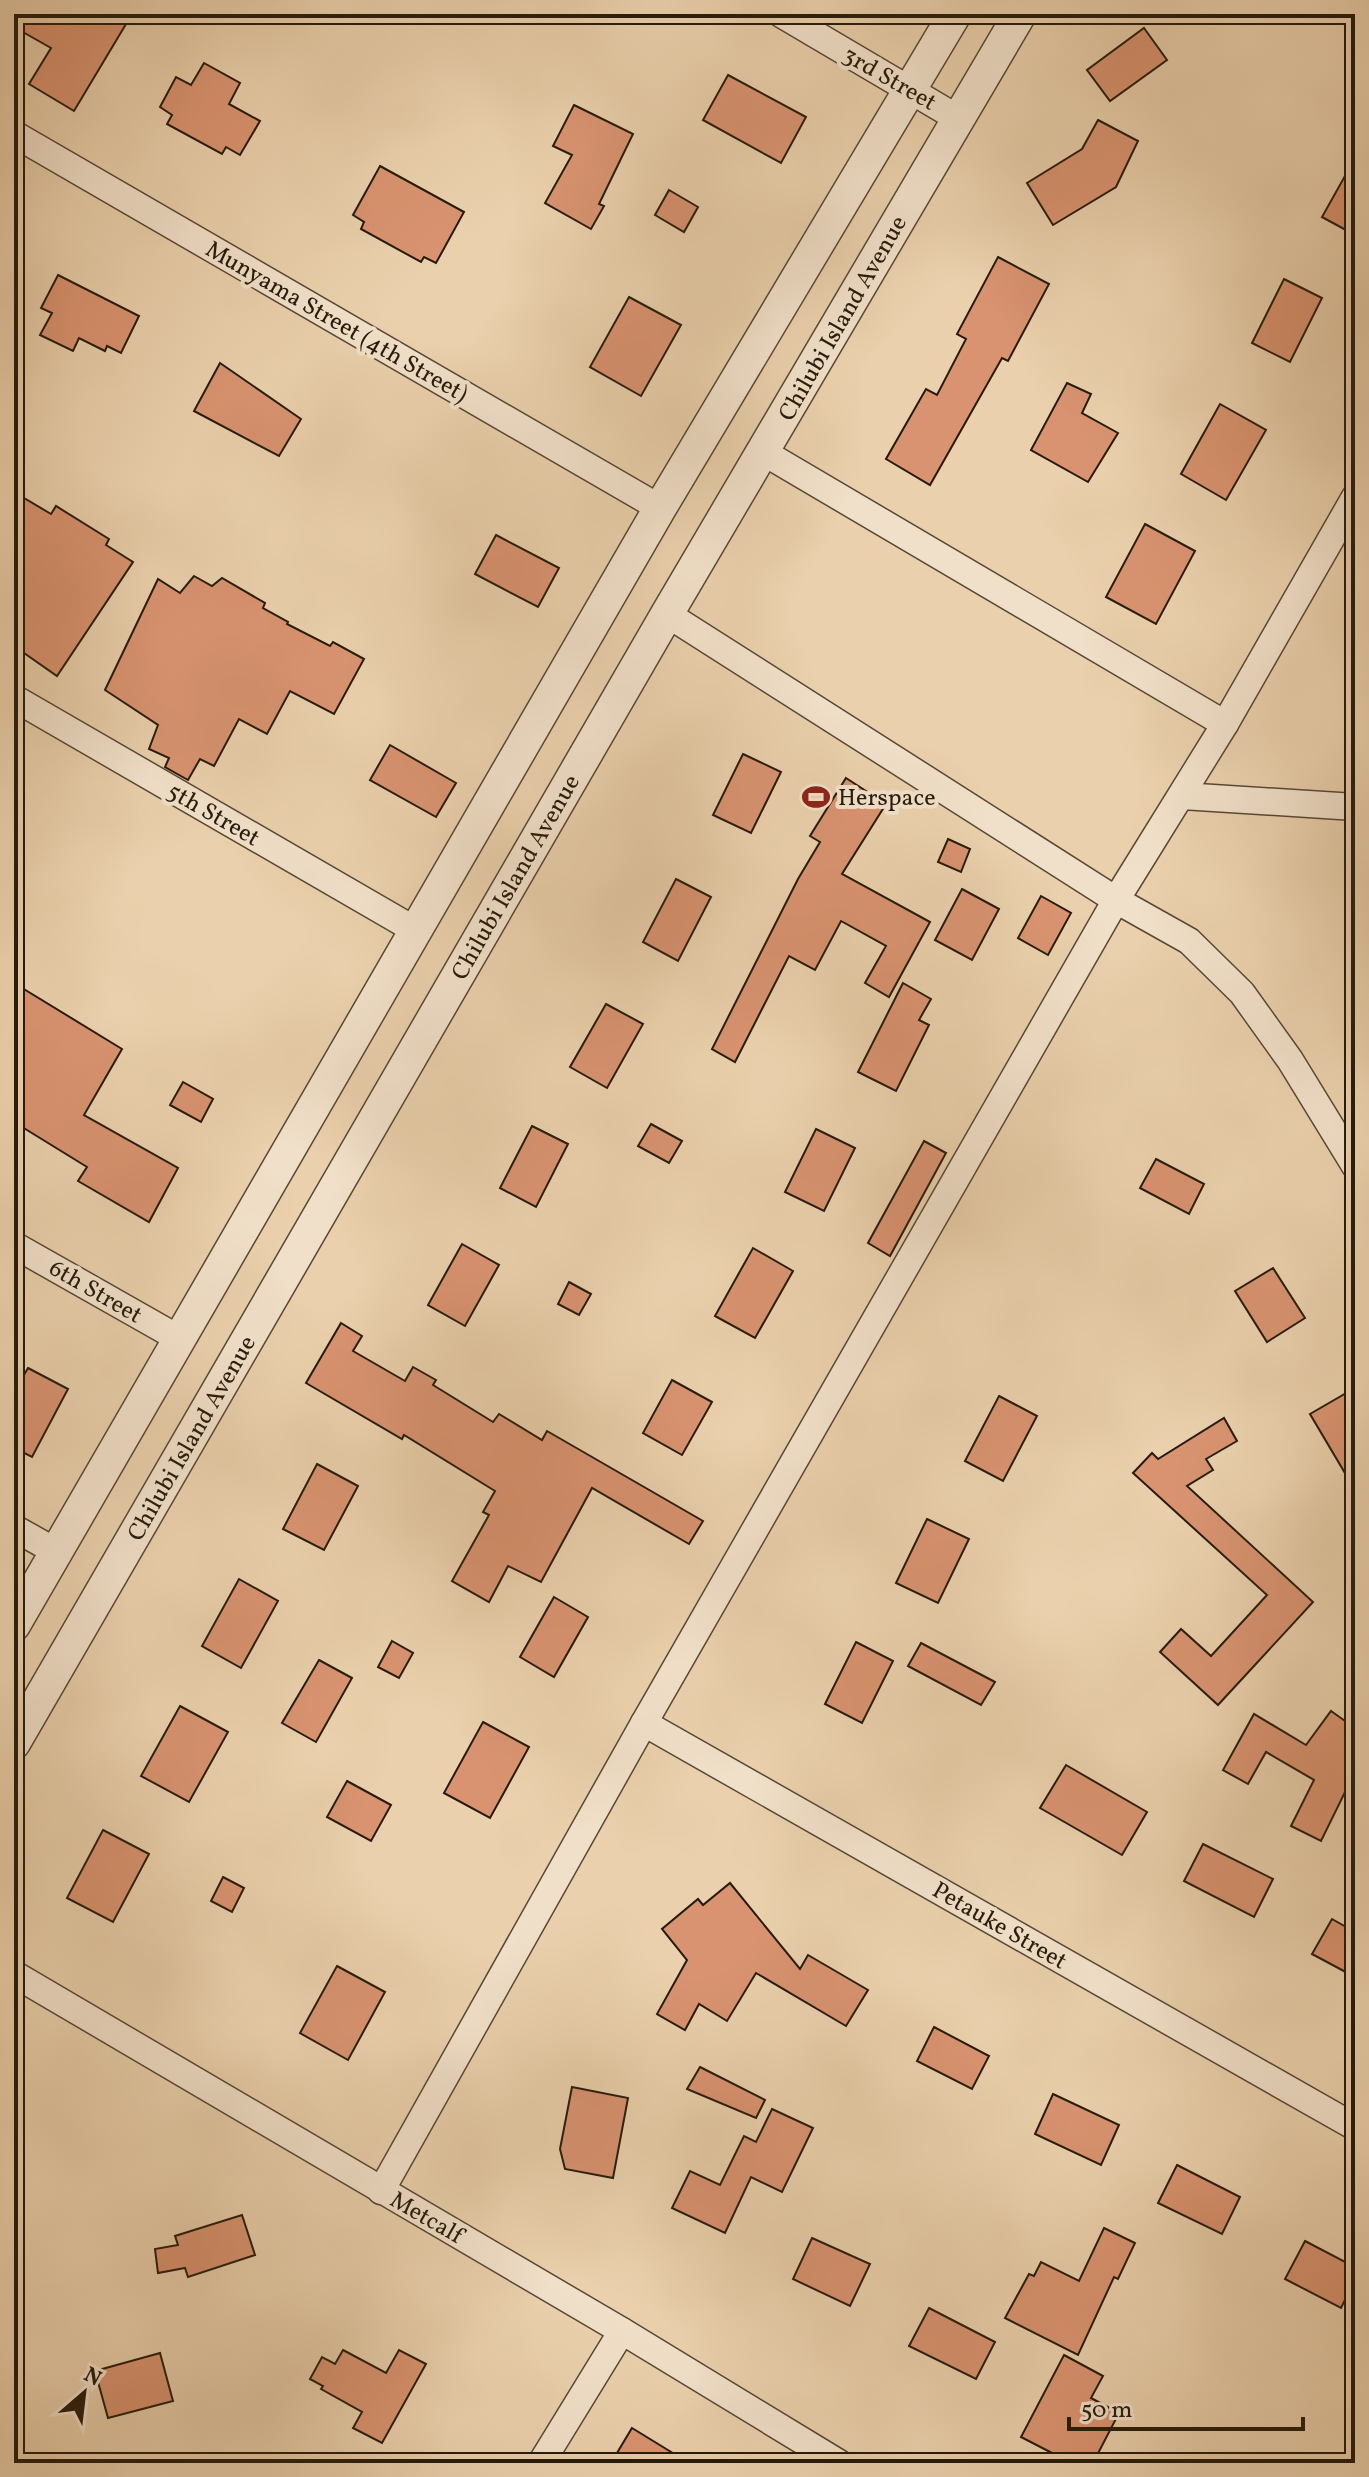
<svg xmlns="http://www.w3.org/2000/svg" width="1369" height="2477" viewBox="0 0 1369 2477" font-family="Vollkorn,serif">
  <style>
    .building { fill: #d99370; stroke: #261b0b; stroke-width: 2 }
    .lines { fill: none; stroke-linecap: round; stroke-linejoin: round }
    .minor-casing { stroke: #574833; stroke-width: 29 }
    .tertiary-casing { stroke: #574833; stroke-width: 35 }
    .minor { stroke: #f1e0c9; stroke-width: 26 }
    .tertiary { stroke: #f1e0c9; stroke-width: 32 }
    .labels { text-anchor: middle; stroke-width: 8; stroke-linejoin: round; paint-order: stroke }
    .street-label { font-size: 24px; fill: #261b0b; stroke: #f1e0c9 }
    .poi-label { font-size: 24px; fill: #261b0b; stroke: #f1e0c9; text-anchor: start }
  </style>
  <rect width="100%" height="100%" fill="#ead0ac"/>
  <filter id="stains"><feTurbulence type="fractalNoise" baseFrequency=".0025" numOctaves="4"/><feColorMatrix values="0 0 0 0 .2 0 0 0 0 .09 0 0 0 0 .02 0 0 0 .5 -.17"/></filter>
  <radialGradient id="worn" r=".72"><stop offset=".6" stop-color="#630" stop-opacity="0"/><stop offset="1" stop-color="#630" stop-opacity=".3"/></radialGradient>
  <g class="building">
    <polygon points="14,14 132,14 74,111 29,84 51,48 14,27"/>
    <polygon points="1144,28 1167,60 1110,101 1087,70"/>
    <polygon points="204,63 240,83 229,104 260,121 240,155 226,147 222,154 167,124 172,115 160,107 176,77 191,85"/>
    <polygon points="728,75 806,117 781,163 703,120"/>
    <polygon points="574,105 633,134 599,204 604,206 591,229 545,203 572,155 553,146"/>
    <polygon points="1098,120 1138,141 1116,187 1053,225 1027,183 1082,149"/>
    <polygon points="1355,158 1355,235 1322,217"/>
    <polygon points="380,166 464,212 436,263 424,257 421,262 361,229 364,222 353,215"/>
    <polygon points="669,190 698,207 684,232 655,215"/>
    <polygon points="998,257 1049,284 1008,361 1002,358 930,485 886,459 926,389 937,395 966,339 957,334"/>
    <polygon points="58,275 139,316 121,353 107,346 105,351 79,338 73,351 40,335 52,313 41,308"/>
    <polygon points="1284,279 1322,298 1290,362 1252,343"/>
    <polygon points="629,297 681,325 641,396 590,367"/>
    <polygon points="220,363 301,419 279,456 194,411"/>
    <polygon points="1067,383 1091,394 1082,413 1118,433 1088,482 1031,450"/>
    <polygon points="1220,404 1266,430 1226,500 1181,474"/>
    <polygon points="14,492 51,514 56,506 109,539 106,545 133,562 57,676 14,646"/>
    <polygon points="1145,524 1195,551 1156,624 1106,597"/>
    <polygon points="496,535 559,568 538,607 475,574"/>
    <polygon points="194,576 212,586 222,578 265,603 263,608 288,622 287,624 330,646 333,642 364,659 334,714 290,691 267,734 239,719 214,766 200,759 188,780 165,767 169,758 149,749 158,725 105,690 158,579 180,593"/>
    <polygon points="390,745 456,783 436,817 370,780"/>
    <polygon points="743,754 781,772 751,833 713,815"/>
    <polygon points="846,778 886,804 842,874 930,922 889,997 865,983 886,946 841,921 815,970 789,956 735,1062 712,1049 798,879 820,842 810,836"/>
    <polygon points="948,839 970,849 961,872 938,862"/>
    <polygon points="676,879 711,897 678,961 643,942"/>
    <polygon points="962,889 999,909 972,960 935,940"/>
    <polygon points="1041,896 1071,913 1048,955 1018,938"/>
    <polygon points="14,983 122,1049 84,1115 178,1168 149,1222 78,1181 87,1167 14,1122"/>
    <polygon points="903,983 931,999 919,1020 929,1025 896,1091 858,1072"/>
    <polygon points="606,1004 643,1024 607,1088 570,1067"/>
    <polygon points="183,1082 213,1099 201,1122 170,1105"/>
    <polygon points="651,1124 682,1141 669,1163 638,1146"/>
    <polygon points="532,1126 568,1144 536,1207 500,1188"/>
    <polygon points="816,1129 855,1148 824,1211 785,1192"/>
    <polygon points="924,1141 946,1153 890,1256 868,1243"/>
    <polygon points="1156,1159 1204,1184 1189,1214 1140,1188"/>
    <polygon points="462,1244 499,1265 465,1326 428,1305"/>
    <polygon points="753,1248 793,1271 755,1338 715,1316"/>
    <polygon points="1273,1268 1305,1318 1267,1342 1235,1291"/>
    <polygon points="569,1282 591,1294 579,1315 558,1304"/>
    <polygon points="341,1323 362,1336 353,1351 405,1381 413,1367 436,1380 433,1385 493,1422 499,1414 542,1440 547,1431 703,1521 689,1544 592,1488 541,1582 508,1566 489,1602 452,1581 489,1515 483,1512 495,1491 404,1435 402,1439 306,1383"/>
    <polygon points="28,1368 68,1389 32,1457 14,1448 14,1377 21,1380"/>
    <polygon points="672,1380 712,1402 682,1455 643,1433"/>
    <polygon points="1355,1388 1355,1490 1310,1414"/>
    <polygon points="999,1396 1037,1416 1003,1481 965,1461"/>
    <polygon points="1224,1418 1237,1441 1206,1459 1213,1470 1187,1486 1313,1602 1218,1705 1160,1652 1181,1629 1211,1656 1267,1595 1133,1473 1152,1453 1158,1459"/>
    <polygon points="317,1464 358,1486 324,1550 283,1529"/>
    <polygon points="927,1519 969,1539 938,1603 896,1583"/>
    <polygon points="239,1579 278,1601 241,1668 202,1646"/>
    <polygon points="554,1597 588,1617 554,1677 520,1657"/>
    <polygon points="392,1641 413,1653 399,1678 378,1667"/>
    <polygon points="856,1642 893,1661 862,1723 825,1704"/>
    <polygon points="921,1643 995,1682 981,1705 908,1666"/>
    <polygon points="319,1660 352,1678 316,1742 282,1723"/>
    <polygon points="180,1706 228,1732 189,1802 141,1776"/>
    <polygon points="1331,1711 1355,1728 1355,1794 1347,1788 1321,1841 1291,1826 1314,1780 1266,1752 1248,1784 1223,1770 1254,1714 1306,1745"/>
    <polygon points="483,1722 529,1747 490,1818 444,1793"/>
    <polygon points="1066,1765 1147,1812 1122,1855 1040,1808"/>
    <polygon points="347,1781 391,1805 371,1841 327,1817"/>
    <polygon points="103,1830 149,1854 113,1922 67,1898"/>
    <polygon points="1203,1844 1273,1879 1254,1917 1184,1881"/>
    <polygon points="223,1877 244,1888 232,1912 211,1901"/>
    <polygon points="730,1883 800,1969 808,1955 868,1990 846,2026 756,1973 727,2021 699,2004 685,2030 657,2014 687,1960 662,1929 698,1899 703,1905"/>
    <polygon points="1332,1919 1355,1932 1355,1977 1312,1954"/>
    <polygon points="337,1966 385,1992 348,2060 300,2033"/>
    <polygon points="934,2027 989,2056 972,2089 917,2061"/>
    <polygon points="700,2067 765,2100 756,2118 687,2089"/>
    <polygon points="572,2087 628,2098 613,2178 565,2169 560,2149"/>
    <polygon points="1053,2094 1119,2125 1101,2165 1035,2134"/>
    <polygon points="772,2109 813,2128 782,2192 751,2177 725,2233 672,2208 690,2171 720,2185 744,2136 756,2142"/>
    <polygon points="1177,2165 1240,2197 1222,2234 1158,2203"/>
    <polygon points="242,2215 255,2255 188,2277 185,2268 158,2273 155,2249 178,2245 175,2236"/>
    <polygon points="1104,2228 1135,2243 1118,2279 1114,2277 1078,2355 1005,2318 1029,2274 1034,2276 1041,2262 1079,2281"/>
    <polygon points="812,2238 870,2264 850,2306 793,2279"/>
    <polygon points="1305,2241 1355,2267 1355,2280 1341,2308 1285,2279"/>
    <polygon points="929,2308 995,2342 976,2379 909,2346"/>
    <polygon points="343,2350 386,2373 399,2350 426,2364 382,2443 353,2428 362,2412 321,2389 323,2386 310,2379 322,2357 335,2364"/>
    <polygon points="160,2353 173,2401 108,2418 95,2371"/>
    <polygon points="1064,2355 1103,2376 1091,2398 1119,2413 1093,2463 1049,2463 1054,2454 1021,2437"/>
    <polygon points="632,2428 689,2463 611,2463"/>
  </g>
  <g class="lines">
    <g class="minor-casing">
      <g id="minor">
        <polyline points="781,14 959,119"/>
        <polyline points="14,134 660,508"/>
        <polyline points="763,452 1225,724"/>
        <polyline points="667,614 1116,900 1189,941 1242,993 1290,1060 1355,1166"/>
        <polyline points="14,698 415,930"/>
        <polyline points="1182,796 1355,807"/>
        <polyline points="14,1245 178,1338"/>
        <polyline points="14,1528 55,1551"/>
        <polyline points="644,1723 1355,2127"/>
        <polyline points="14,1974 622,2331 839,2463"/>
        <polyline points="381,2191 644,1723 1116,900 1225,724 1355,497"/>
        <polyline points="541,2463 622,2331"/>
      </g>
    </g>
    <g class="tertiary-casing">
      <g id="tertiary">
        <polyline points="14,1625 660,508 955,14"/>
        <polyline points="14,1743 667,614 1020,14"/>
      </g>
    </g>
    <use href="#minor" class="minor"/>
    <use href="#tertiary" class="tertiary"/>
  </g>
  <defs>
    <g id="stadium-bare" transform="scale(2.16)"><path d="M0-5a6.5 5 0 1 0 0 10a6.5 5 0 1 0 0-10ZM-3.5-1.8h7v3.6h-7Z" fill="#8f2418" stroke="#f1e0c9" stroke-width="2.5" paint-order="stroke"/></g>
  </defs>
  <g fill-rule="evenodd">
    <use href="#stadium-bare" x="816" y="797"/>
  </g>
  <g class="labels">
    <g class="street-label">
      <text transform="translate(890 78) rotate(30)" y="8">3rd Street</text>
      <text transform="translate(842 318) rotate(-60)" y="8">Chilubi Island Avenue</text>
      <text transform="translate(337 321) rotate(30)" y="8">Munyama Street (4th Street)</text>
      <text transform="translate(214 814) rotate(30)" y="8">5th Street</text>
      <text transform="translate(515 877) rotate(-60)" y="8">Chilubi Island Avenue</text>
      <text transform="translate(96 1291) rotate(30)" y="8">6th Street</text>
      <text transform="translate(191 1438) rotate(-60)" y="8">Chilubi Island Avenue</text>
      <text transform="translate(1000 1925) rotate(30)" y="8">Petauke Street</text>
      <text transform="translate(427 2217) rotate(30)" y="8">Metcalf</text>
    </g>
    <g class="poi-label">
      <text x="838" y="805">Herspace</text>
    </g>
  </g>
  <rect width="1369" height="2477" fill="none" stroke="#ead0ac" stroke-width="48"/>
  <rect x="16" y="16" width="1337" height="2445" fill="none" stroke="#261b0b" stroke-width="4"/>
  <rect x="24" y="24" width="1321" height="2429" fill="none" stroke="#261b0b" stroke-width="2"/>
  <g transform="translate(84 2393) rotate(28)" stroke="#f1e0c9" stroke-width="6" paint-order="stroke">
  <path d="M0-6L14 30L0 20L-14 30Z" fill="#261b0b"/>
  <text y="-12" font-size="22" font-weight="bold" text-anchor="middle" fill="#261b0b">N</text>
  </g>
  <path d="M1069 2417v12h234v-12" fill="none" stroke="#261b0b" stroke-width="4"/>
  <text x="1081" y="2417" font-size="24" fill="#261b0b" stroke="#f1e0c9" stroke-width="6" paint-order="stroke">50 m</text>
  <rect width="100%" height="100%" filter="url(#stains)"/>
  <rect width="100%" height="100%" fill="url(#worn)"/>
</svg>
